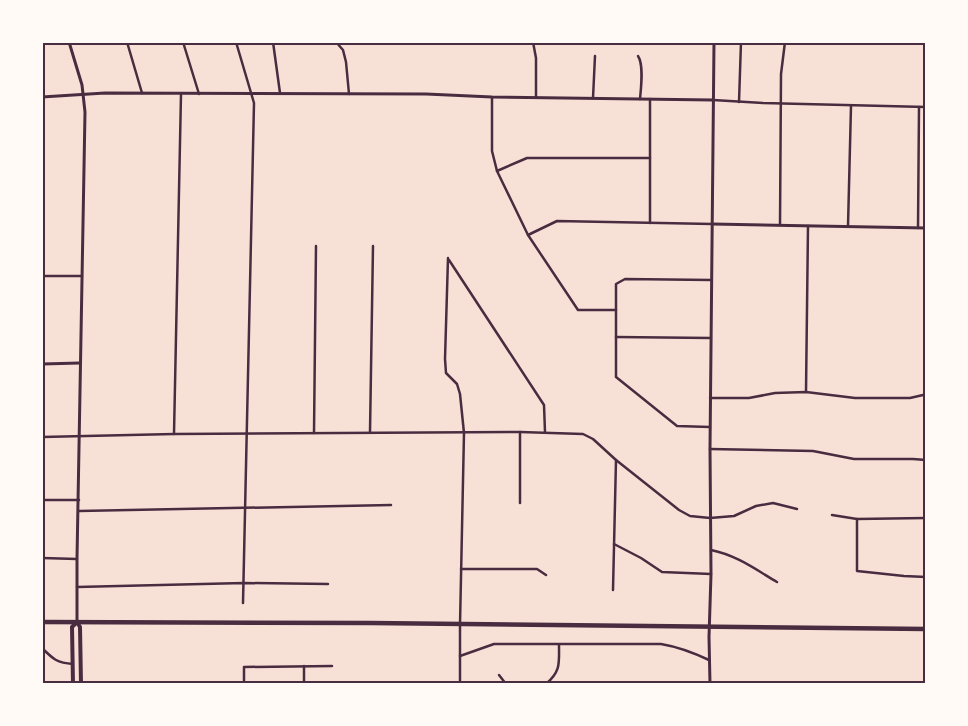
<svg xmlns="http://www.w3.org/2000/svg" width="968" height="726" viewBox="0 0 968 726" font-family="'Nunito Sans',sans-serif">
  <style>
    .lines { fill: none; stroke-linecap: round; stroke-linejoin: round }
    .minor { stroke: #4a2c40; stroke-width: 2.5 }
    .tertiary { stroke: #4a2c40; stroke-width: 3 }
    .secondary { stroke: #4a2c40; stroke-width: 4 }
    .trunk { stroke: #4a2c40; stroke-width: 4.5 }
    .neatline { fill: none; stroke: #4a2c40; stroke-width: 2 }
  </style>
  <rect width="100%" height="100%" fill="#f7e1d7"/>
  <g class="lines">
    <g class="minor">
      <polyline points="127,42 142,93"/>
      <polyline points="183,42 199,94"/>
      <polyline points="236,42 254,103 243,603"/>
      <polyline points="273,42 280,93"/>
      <polyline points="336,42 343,50 346,62 349,94"/>
      <polyline points="533,42 536,58 536,97"/>
      <path d="M638,56C644,65 641,88 640,99"/>
      <polyline points="492,98 492,151 497,171 528,235 578,310 616,310"/>
      <polyline points="593,98 595,56"/>
      <polyline points="650,99 650,223"/>
      <polyline points="713,100 763,103 926,107"/>
      <polyline points="739,102 741,42"/>
      <polyline points="497,171 527,158 650,158"/>
      <polyline points="780,225 781,74 785,42"/>
      <polyline points="848,226 851,106"/>
      <polyline points="918,228 919,107"/>
      <polyline points="528,235 557,221 712,224"/>
      <polyline points="448,258 445,359 446,373 457,384 460,394 464,433 460,625 460,684"/>
      <polyline points="449,260 544,405 545,432"/>
      <polyline points="42,276 82,276"/>
      <polyline points="616,337 711,338"/>
      <polyline points="806,392 808,226"/>
      <polyline points="710,398 749,398 775,393 806,392 855,398 910,398 923,395 926,397"/>
      <polyline points="710,427 677,426 616,377 616,284 625,279 711,280"/>
      <polyline points="370,432 373,246"/>
      <polyline points="314,433 316,246"/>
      <polyline points="174,434 181,94"/>
      <polyline points="42,437 174,434 520,432 583,434 593,439 616,460 679,510 690,516 710,518 734,516 756,506 773,503 797,509"/>
      <polyline points="710,449 813,451 854,459 913,459 926,460"/>
      <polyline points="42,500 79,500"/>
      <polyline points="520,503 520,432"/>
      <polyline points="79,511 391,505"/>
      <polyline points="832,515 857,519 926,518"/>
      <polyline points="857,519 857,571 904,576 926,577"/>
      <polyline points="614,544 641,558 662,572 711,574"/>
      <path d="M711,550C736,555 755,569 777,582"/>
      <polyline points="42,558 77,559"/>
      <polyline points="461,569 537,569 546,575"/>
      <polyline points="77,587 244,583 328,584"/>
      <polyline points="613,590 616,460"/>
      <path d="M42,648C53,659 57,663 73,664"/>
      <path d="M460,656L494,644H661C679,647 692,652 709,660"/>
      <polyline points="304,666 304,684"/>
      <polyline points="499,675 506,684"/>
      <polyline points="244,684 244,667 332,666"/>
      <path d="M546,684C561,671 559,663 559,645"/>
    </g>
    <g class="tertiary">
      <polyline points="69,42 82,85 85,112 77,559 77,622"/>
      <polyline points="42,97 105,93 426,94 492,97 713,100"/>
      <polyline points="712,224 926,228"/>
      <polyline points="42,364 80,363"/>
      <polyline points="710,684 709,637 711,574 710,449 714,42"/>
    </g>
    <polyline class="secondary" points="73,684 72,627 77,622 80,627 81,684"/>
    <polyline class="trunk" points="42,622 371,623 926,629"/>
  </g>
  <rect width="968" height="726" fill="none" stroke="#fffaf5" stroke-width="88"/>
  <rect x="44" y="44" width="880" height="638" class="neatline"/>
</svg>
